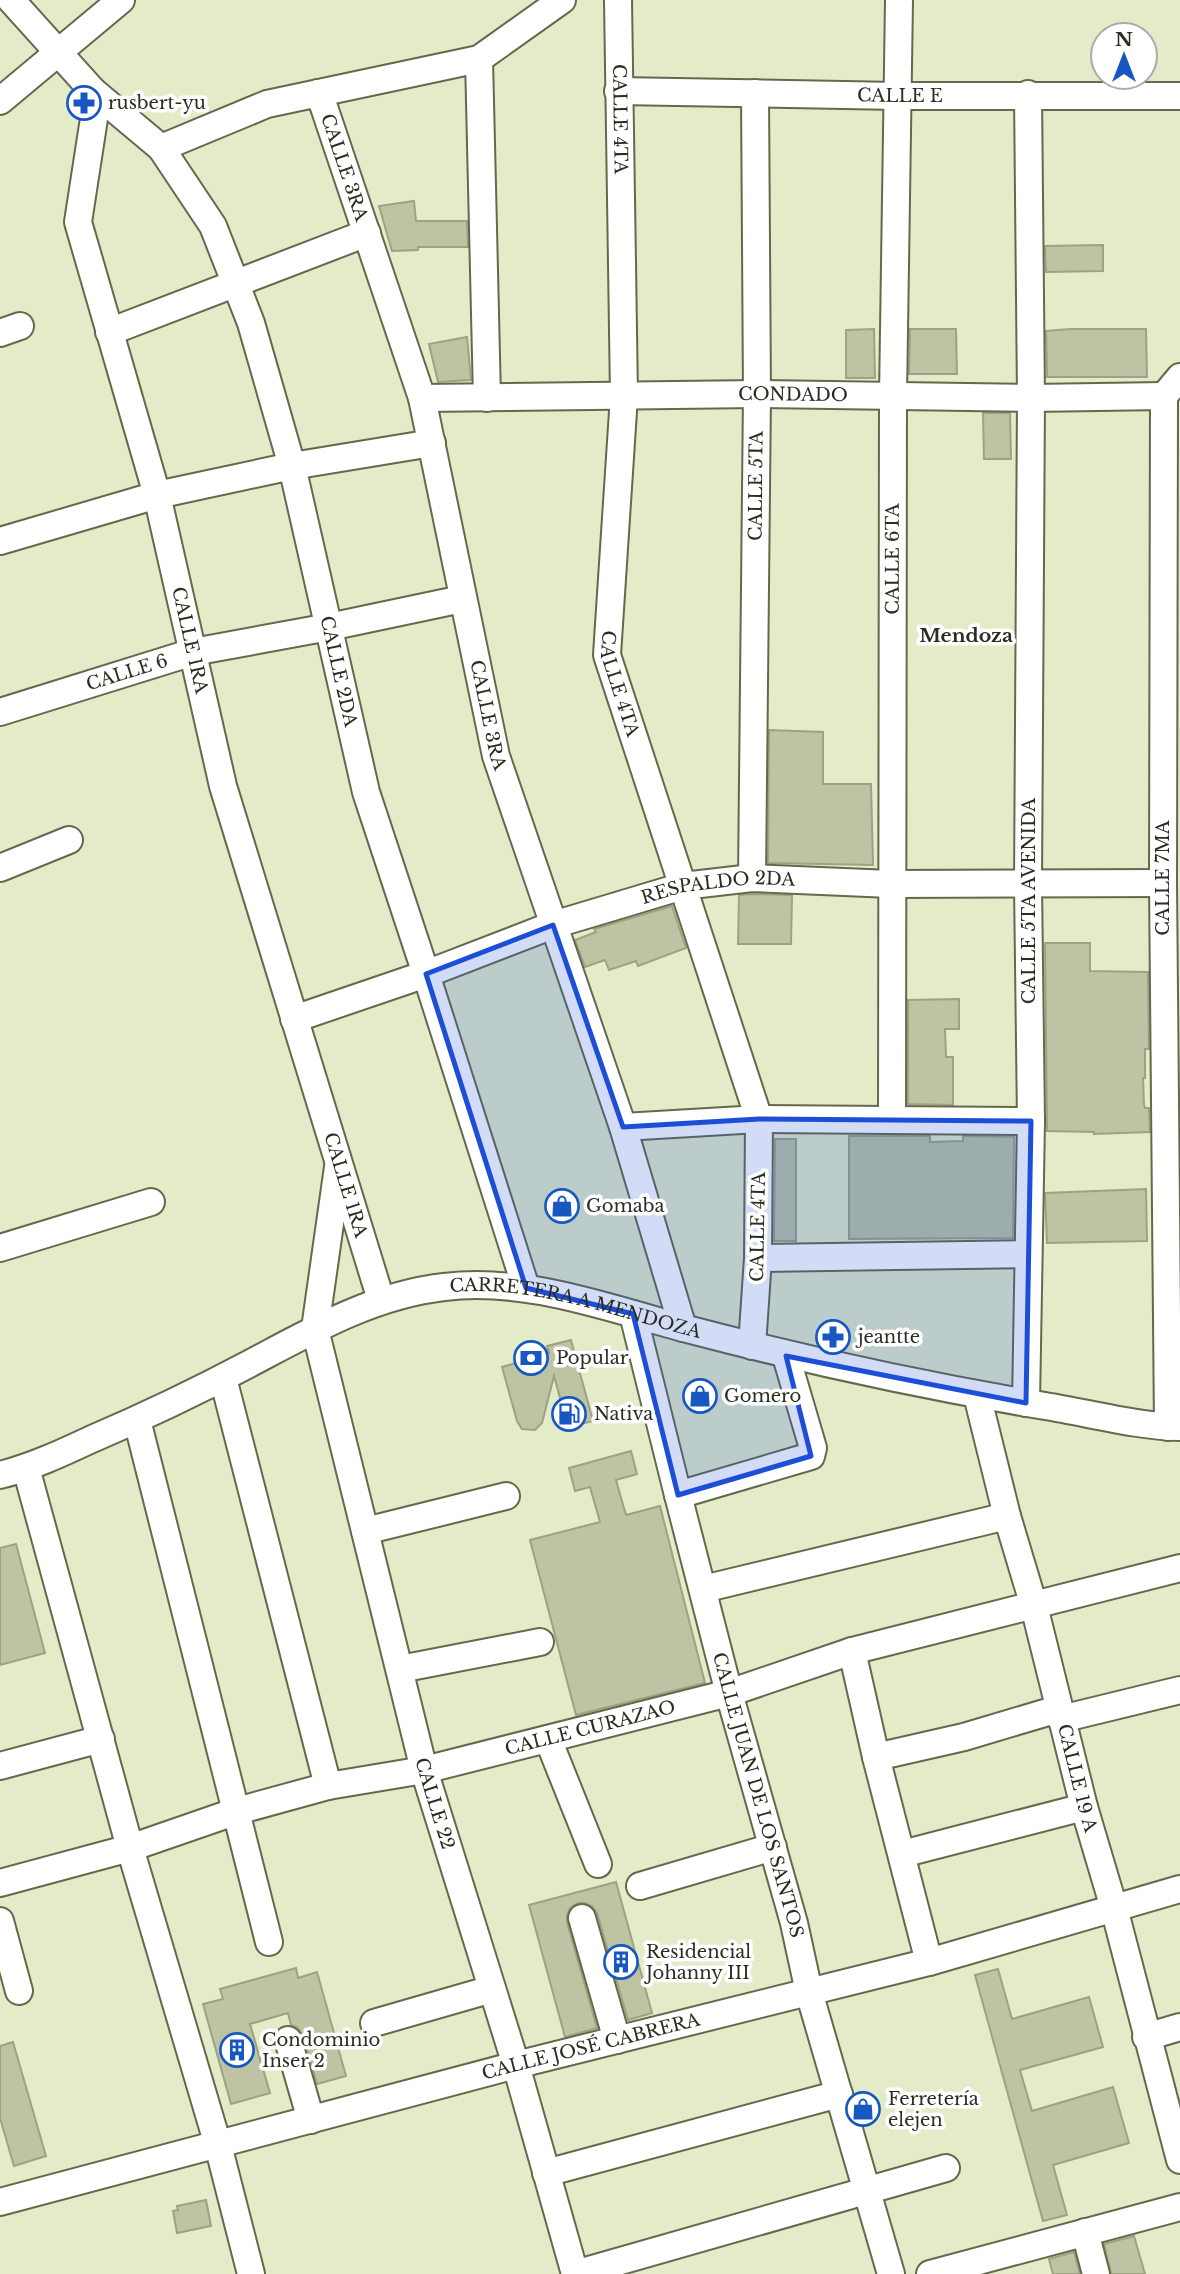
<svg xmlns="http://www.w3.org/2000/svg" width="1180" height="2274" viewBox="0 0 1180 2274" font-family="'Libre Baskerville',serif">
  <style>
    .building { fill: #bdc3a3; stroke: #9ca282; stroke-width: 2 }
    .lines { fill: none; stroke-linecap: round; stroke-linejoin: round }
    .minor-casing { stroke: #64694c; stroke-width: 30 }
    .minor { stroke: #fff; stroke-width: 26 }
    .marked { fill: #1d4ed8; fill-opacity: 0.2; stroke: #1d4ed8; stroke-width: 5; stroke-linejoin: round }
    .labels { text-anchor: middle; stroke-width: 7; stroke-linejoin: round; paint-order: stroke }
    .street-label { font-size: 18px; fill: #2b2d21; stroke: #fff }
    .poi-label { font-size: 18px; fill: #2b2d21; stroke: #fff; text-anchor: start }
    .neighbourhood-label { font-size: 19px; font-weight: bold; fill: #2b2d21; stroke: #fff }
  </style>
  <rect width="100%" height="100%" fill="#e4ebc9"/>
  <g class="building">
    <polygon points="414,201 416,221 467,221 468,247 418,247 418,250 392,251 379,206"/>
    <polygon points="1103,245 1103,271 1046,272 1045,246"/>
    <polygon points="874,329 875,378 846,378 846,330"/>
    <polygon points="910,329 956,329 957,374 909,374"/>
    <polygon points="1071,329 1146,329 1147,377 1047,377 1046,331"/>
    <polygon points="467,337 471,380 438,382 429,344"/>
    <polygon points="983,413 1010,413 1011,459 984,459"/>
    <polygon points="769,730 823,732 823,784 871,784 873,865 768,863"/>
    <polygon points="753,894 792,895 791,944 738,944 739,895"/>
    <polygon points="672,906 686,948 638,966 636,961 609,970 605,960 585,967 575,940 596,932 594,929"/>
    <polygon points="1045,943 1090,943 1090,971 1148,972 1149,1049 1145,1049 1145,1078 1143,1078 1144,1105 1145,1108 1149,1108 1150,1132 1094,1134 1094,1132 1047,1131"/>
    <polygon points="959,999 959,1029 945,1029 946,1057 953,1057 953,1105 908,1104 908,1000"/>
    <polygon points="849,1136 930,1136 930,1142 963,1141 963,1136 1014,1137 1013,1238 849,1239"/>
    <polygon points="775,1139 796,1139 796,1241 774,1241"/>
    <polygon points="1146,1189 1147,1241 1047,1243 1045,1193"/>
    <polygon points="571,1340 593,1421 568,1427 554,1376 542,1423 535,1430 522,1429 517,1421 502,1367 549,1353 547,1346"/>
    <polygon points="631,1451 637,1474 616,1480 626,1515 660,1506 705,1683 576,1715 530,1540 600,1522 590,1487 575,1491 569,1468"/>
    <polygon points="16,1544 45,1653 0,1665 0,1548"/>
    <polygon points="616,1882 652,2013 628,2020 597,1913 592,1906 585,1903 578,1903 570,1908 567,1915 567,1922 597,2028 565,2037 529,1905"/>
    <polygon points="296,1968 298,1978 317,1972 346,2076 317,2084 303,2036 298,2028 291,2025 288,2013 250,2024 270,2093 231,2104 203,2004 223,1999 220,1989"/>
    <polygon points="998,1969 1012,2019 1089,1997 1103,2047 1020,2070 1032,2111 1113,2087 1129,2143 1053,2165 1067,2215 1043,2221 975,1975"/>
    <polygon points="13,2042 46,2156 14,2166 0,2118 0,2046"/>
    <polygon points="206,2200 211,2226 177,2233 173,2211 178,2210 177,2206"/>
    <polygon points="1134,2236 1145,2274 1111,2274 1104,2244"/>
    <polygon points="1074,2252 1080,2274 1053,2274 1049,2259"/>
  </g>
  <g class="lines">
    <g class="minor-casing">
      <g id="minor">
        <path id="s1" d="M11,0L93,91L95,112L78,222L157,495L223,786L381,1300"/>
        <path id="s2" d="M618,0L624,396L607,655L759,1119L758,1258L752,1346"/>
        <polyline points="479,59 487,398"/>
        <path id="s3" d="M93,91L161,148L213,226L251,323L292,466L366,792L426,974L526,1288"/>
        <path id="s4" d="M618,91L898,96H1180"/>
        <path id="s5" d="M318,93L324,107L422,398L496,756L623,1127L683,1328"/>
        <polyline points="0,101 121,0"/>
        <polyline points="161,148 267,104 479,59 562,0"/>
        <polyline points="109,332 367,233"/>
        <polyline points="0,333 20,326"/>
        <path id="s6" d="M422,398L757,394L1031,398L1164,396"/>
        <polyline points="0,541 157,495 292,466 432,443"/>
        <path id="s7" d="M0,712L193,652L329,627L462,599"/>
        <polyline points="0,868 69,840"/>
        <path id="s8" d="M752,878L757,394L755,93"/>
        <path id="s9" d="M294,1019L426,974L553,925L683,886L752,878L891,884L1163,883"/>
        <path id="s10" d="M892,1119L893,397L899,0"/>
        <polyline points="623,1127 759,1119 1031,1121"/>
        <path id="s11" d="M338,1167L315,1329L424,1770L516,2065L575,2274L946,2168"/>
        <polyline points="0,1248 151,1202"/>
        <polyline points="758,1258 1028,1254"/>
        <path id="s12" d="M633,1314L678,1495L729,1693L794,1923L809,1992L891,2274"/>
        <polyline points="223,1378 328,1786"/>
        <path id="s13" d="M977,1395L1007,1516L1034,1606L1084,1807L1114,1908L1180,2160"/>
        <polyline points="1026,1403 1031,1121 1028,884 1031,398 1028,94"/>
        <polyline points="137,1420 269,1942"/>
        <polyline points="1168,1427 1163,883 1164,396 1180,377"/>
        <polyline points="26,1468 130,1848 218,2145 251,2274"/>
        <path id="s14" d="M0,1475C32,1467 62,1453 92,1439C146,1416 198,1391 249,1364C311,1331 373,1295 444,1287C528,1277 607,1308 687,1329C805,1360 924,1386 1045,1406C1089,1413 1135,1426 1180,1427"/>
        <polyline points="678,1495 811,1456 813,1448 786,1356"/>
        <polyline points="365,1531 506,1496"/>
        <polyline points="703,1589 1007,1516"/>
        <polyline points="852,1651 876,1757 929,1962"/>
        <polyline points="400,1669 540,1642"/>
        <polyline points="1061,1719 1180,1690"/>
        <polyline points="548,1739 598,1864"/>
        <polyline points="876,1757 964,1737 1058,1709"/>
        <polyline points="0,1766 101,1739"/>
        <polyline points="902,1854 1084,1807"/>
        <path id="s15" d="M0,1883L130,1848L237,1811L328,1786L424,1770L729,1693L852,1651L1180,1568"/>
        <polyline points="640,1886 773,1847"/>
        <polyline points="582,1918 617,2040"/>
        <polyline points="0,1921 19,1991"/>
        <polyline points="374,2023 492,1989"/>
        <polyline points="1146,2037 1180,2027"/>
        <polyline points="288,2040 311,2120"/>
        <polyline points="546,2173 839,2094"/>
        <path id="s16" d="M0,2202L516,2065L929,1962L1180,1889"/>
        <polyline points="1085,2232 1096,2274"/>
        <polyline points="930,2274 1180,2207"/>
      </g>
    </g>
    <use href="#minor" class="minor"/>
  </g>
  <path class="marked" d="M553,925L623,1127L759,1119L1031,1121L1026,1403L786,1356L811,1456L678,1495L633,1314L526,1288L426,974Z"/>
  <defs>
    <g id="pharmacy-ring" transform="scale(1.75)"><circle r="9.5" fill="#fff" stroke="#1757c2" stroke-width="1.5"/><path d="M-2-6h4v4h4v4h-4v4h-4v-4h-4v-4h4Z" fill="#1757c2"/></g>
    <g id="shop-ring" transform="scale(1.75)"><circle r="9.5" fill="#fff" stroke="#1757c2" stroke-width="1.5"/><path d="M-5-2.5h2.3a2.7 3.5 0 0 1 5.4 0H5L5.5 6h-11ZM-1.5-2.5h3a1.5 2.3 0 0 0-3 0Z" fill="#1757c2"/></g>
    <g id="bank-ring" transform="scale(1.75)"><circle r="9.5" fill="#fff" stroke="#1757c2" stroke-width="1.5"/><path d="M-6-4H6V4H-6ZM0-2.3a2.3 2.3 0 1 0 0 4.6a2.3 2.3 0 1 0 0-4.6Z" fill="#1757c2"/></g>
    <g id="fuel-ring" transform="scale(1.75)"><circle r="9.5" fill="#fff" stroke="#1757c2" stroke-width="1.5"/><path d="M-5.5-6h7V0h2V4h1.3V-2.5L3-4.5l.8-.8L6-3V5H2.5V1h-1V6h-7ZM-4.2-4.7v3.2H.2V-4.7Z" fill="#1757c2"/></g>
    <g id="building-ring" transform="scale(1.75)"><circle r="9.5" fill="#fff" stroke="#1757c2" stroke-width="1.5"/><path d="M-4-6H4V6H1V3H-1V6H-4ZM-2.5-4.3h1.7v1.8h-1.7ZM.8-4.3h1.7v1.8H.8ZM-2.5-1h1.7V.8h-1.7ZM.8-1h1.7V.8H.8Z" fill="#1757c2"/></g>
  </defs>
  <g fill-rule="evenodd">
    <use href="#pharmacy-ring" x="84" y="103"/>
    <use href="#shop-ring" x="562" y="1206"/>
    <use href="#pharmacy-ring" x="833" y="1337"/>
    <use href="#bank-ring" x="531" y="1358"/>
    <use href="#shop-ring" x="700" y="1396"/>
    <use href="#fuel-ring" x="569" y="1414"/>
    <use href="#building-ring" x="621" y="1962"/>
    <use href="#building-ring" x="237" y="2050"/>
    <use href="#shop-ring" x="863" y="2109"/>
  </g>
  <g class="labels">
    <g class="street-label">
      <text dy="6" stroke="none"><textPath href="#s4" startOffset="282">CALLE E</textPath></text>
      <text dy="6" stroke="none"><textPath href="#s2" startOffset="119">CALLE 4TA</textPath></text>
      <text dy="6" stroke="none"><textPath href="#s5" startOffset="79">CALLE 3RA</textPath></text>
      <text dy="6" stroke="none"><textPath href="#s6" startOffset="371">CONDADO</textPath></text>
      <text dy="6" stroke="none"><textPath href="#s8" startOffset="392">CALLE 5TA</textPath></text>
      <text dy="6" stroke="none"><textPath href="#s10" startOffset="560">CALLE 6TA</textPath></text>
      <text dy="6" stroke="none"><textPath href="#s1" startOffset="688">CALLE 1RA</textPath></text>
      <text dy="6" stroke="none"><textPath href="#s3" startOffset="646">CALLE 2DA</textPath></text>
      <text dy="6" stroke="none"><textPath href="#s7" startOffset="133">CALLE 6</textPath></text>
      <text dy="6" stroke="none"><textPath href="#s2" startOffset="686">CALLE 4TA</textPath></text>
      <text dy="6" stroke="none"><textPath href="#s5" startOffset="646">CALLE 3RA</textPath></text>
      <text transform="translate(1163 878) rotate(-90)" y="6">CALLE 7MA</text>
      <text dy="6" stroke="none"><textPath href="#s9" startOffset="446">RESPALDO 2DA</textPath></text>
      <text transform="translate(1029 901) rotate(-90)" y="6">CALLE 5TA AVENIDA</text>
      <text dy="6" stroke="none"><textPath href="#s1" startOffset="1255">CALLE 1RA</textPath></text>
      <text transform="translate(758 1227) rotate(-89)" y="6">CALLE 4TA</text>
      <text dy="6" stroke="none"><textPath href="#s14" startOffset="618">CARRETERA A MENDOZA</textPath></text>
      <text dy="6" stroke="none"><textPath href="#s15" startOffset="611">CALLE CURAZAO</textPath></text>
      <text dy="6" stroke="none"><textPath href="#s13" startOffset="396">CALLE 19 A</textPath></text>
      <text dy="6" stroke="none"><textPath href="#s12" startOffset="497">CALLE JUAN DE LOS SANTOS</textPath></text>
      <text dy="6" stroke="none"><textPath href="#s11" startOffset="653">CALLE 22</textPath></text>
      <text dy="6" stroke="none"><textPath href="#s16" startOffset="611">CALLE JOSÉ CABRERA</textPath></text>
    </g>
    <g class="poi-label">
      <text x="108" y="109">rusbert-yu</text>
      <text x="586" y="1212">Gomaba</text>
      <text x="858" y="1343">jeantte</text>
      <text x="556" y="1364">Popular</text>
      <text x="724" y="1402">Gomero</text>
      <text x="594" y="1420">Nativa</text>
      <text x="646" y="1958">Residencial<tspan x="646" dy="21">Johanny III</tspan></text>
      <text x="262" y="2046">Condominio<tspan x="262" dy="21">Inser 2</tspan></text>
      <text x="888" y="2105">Ferretería<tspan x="888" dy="21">elejen</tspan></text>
    </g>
    <g class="neighbourhood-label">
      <text x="966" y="642">Mendoza</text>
    </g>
  </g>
  <g transform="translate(1124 56)"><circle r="33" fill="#ffffff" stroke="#aaaba6" stroke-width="2"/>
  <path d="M0-5L12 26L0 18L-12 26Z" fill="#1757c2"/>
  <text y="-10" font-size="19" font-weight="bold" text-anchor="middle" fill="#2b2d21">N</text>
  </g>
</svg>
